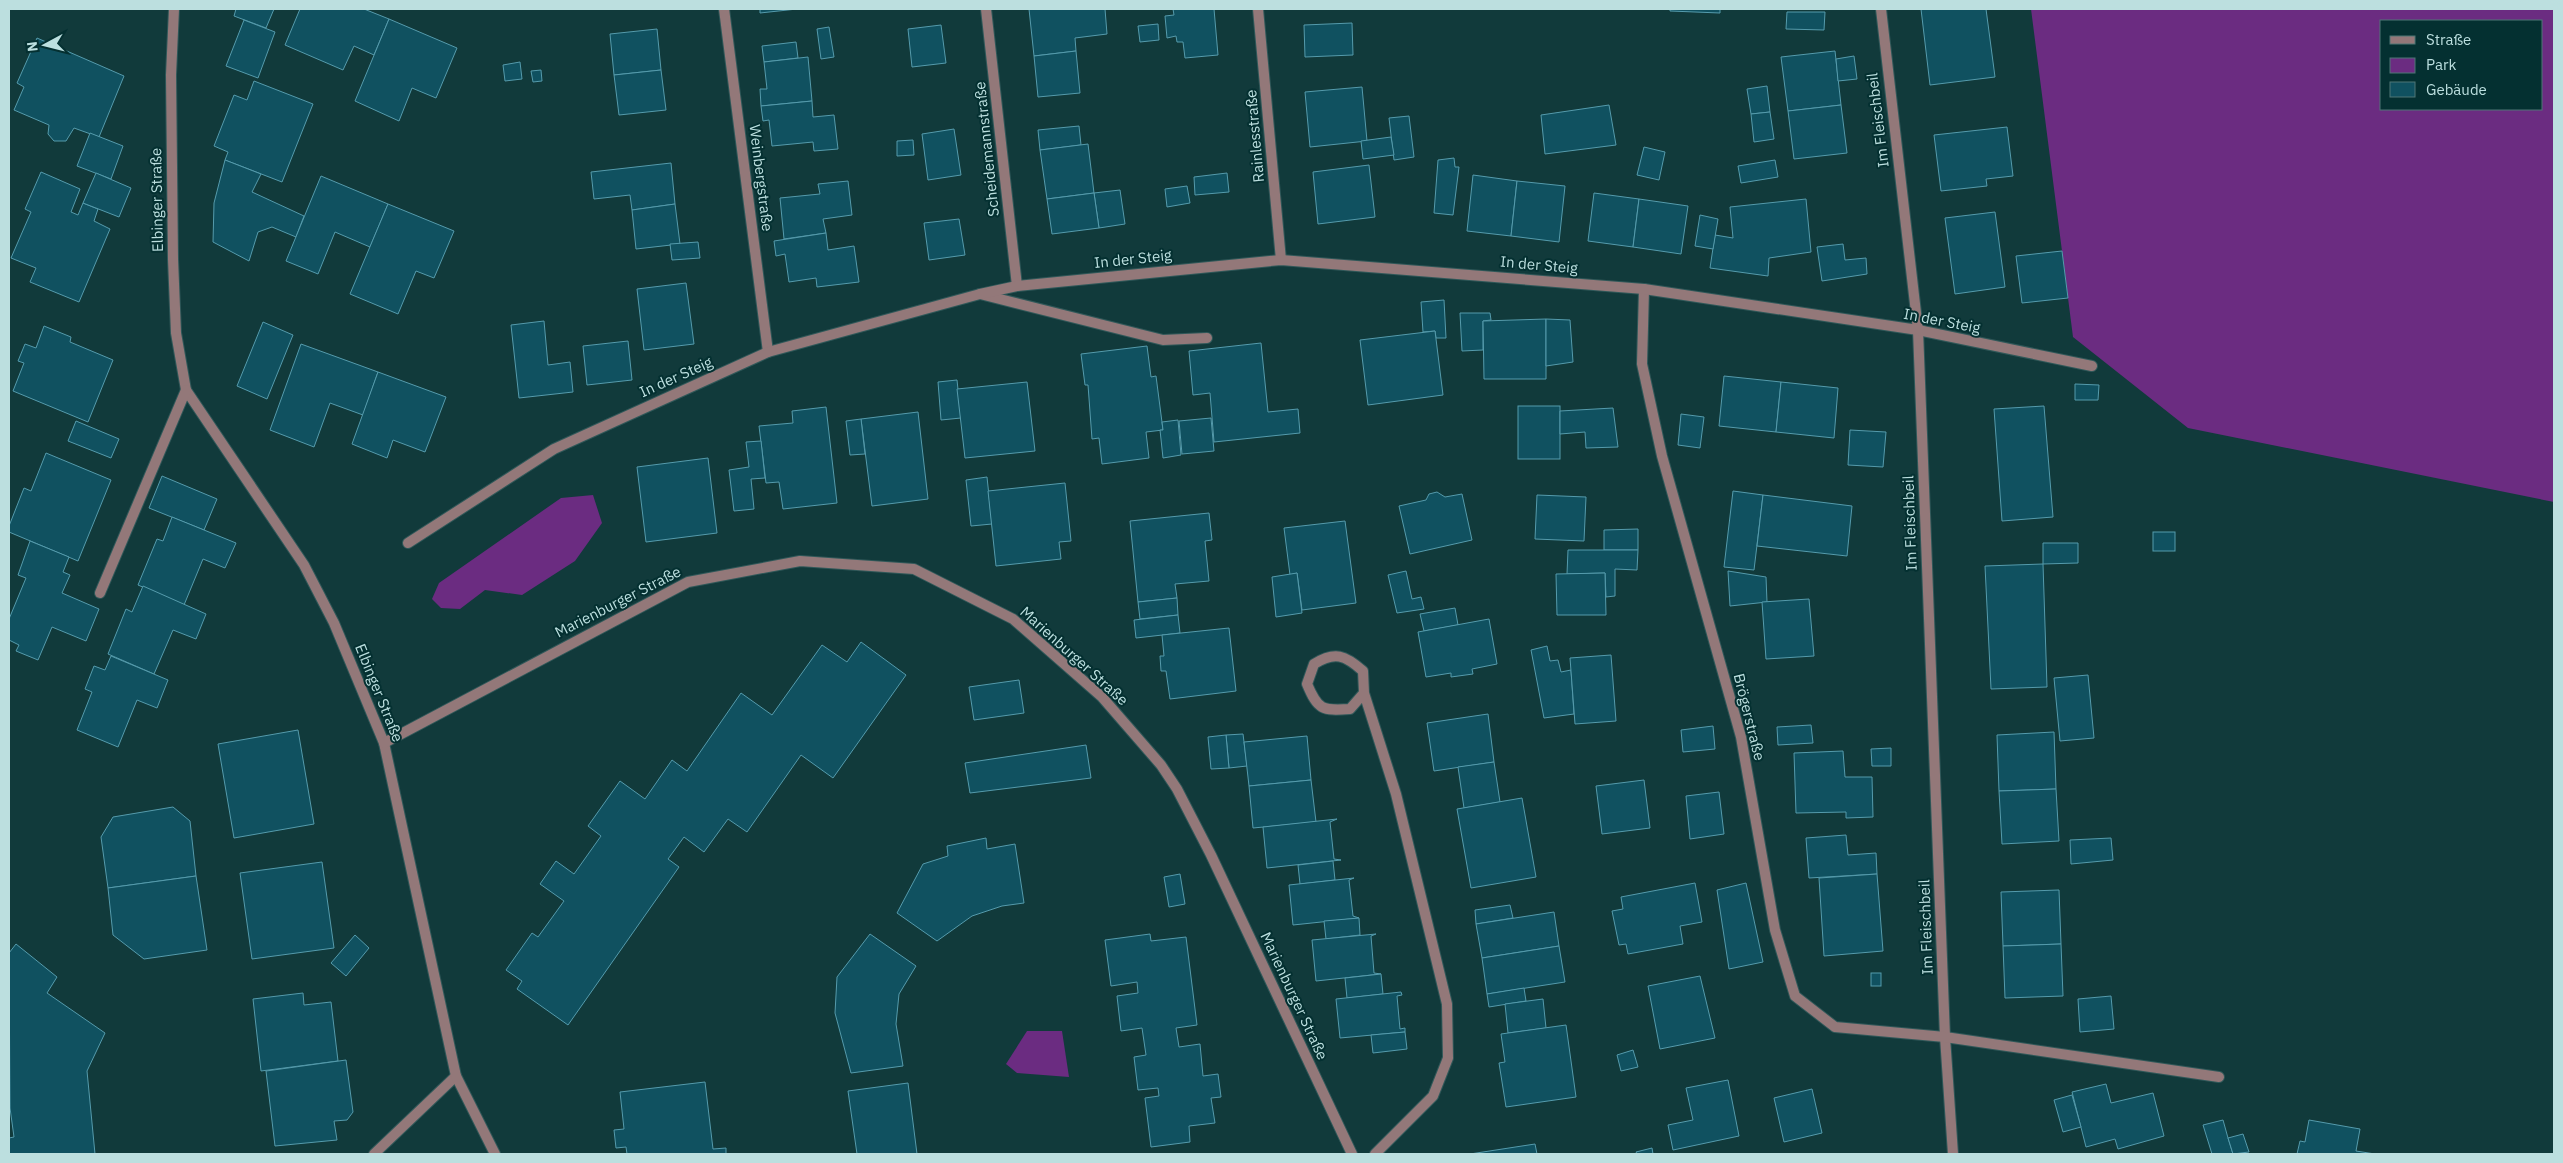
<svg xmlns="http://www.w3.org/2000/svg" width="2563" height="1163" viewBox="0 0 2563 1163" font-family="'IBM Plex Sans',sans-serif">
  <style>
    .green { fill: #6b2c81; fill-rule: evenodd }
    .building { fill: #105160; stroke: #559bac }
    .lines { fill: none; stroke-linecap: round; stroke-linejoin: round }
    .service-casing { stroke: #305859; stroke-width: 12 }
    .minor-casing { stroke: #305859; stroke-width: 12 }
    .service { stroke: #937879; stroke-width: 10 }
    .minor { stroke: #937879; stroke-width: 10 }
    .labels { text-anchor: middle; stroke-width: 4; stroke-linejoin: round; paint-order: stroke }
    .street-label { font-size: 15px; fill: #bcdfdf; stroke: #043031 }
  </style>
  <rect width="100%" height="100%" fill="#113a3b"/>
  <g class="green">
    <path d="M2031,9H2554V502L2188,428L2073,337ZM2382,21H2542V109H2382Z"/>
    <polygon points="593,495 602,523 575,561 522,595 485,590 460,609 441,608 432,599 439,583 561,498"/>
    <polygon points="1027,1031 1062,1031 1069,1077 1017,1073 1006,1064"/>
  </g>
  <g class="building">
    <polygon points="236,9 274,9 266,28 234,16"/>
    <polygon points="300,9 364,9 389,19 374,55 354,46 343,70 285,45"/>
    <polygon points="760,9 797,9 760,13"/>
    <polygon points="1029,9 1105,9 1107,34 1075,38 1076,51 1034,56"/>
    <polygon points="1173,9 1214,9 1218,55 1185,58 1183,42 1177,42 1176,36 1167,38 1165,16 1174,15"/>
    <polygon points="1670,9 1720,9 1720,13 1670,11"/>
    <polygon points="1921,9 1986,9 1995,77 1930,85"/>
    <polygon points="1787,12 1825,12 1824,30 1786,29"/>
    <polygon points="389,19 457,48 436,98 412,88 399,121 355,101"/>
    <polygon points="244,20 275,32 258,78 226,66"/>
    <polygon points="1352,23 1353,55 1305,57 1304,25"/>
    <polygon points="1158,24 1159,40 1140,42 1138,26"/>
    <polygon points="941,25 946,63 912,67 908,29"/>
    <polygon points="829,27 834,57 821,59 817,29"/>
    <polygon points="657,29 661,70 614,75 610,34"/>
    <polygon points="37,38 124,76 99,137 74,128 66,141 54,141 48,134 49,125 14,110 24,87 17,83"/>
    <polygon points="796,42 798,58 764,62 762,46"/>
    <polygon points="1076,51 1080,93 1038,97 1034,56"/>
    <polygon points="1835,51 1841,105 1788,111 1781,57"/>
    <polygon points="1854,56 1857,79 1838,81 1836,59"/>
    <polygon points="808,57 812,101 761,106 760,89 767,89 764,62"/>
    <polygon points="520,62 522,79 505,81 503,65"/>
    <polygon points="541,70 542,81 533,82 531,71"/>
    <polygon points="661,70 666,110 619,115 614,75"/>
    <polygon points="254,81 313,104 282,182 225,160 228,152 214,146 234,95 247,100"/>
    <polygon points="1767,86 1770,112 1751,114 1747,89"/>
    <polygon points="1362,87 1367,141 1310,147 1305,92"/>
    <polygon points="812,101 813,117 834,115 838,149 814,151 813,142 772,146 769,120 763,121 761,106"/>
    <polygon points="1609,105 1616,145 1545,154 1541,115"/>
    <polygon points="1841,105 1847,153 1794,159 1788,111"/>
    <polygon points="1770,112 1774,139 1754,142 1751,114"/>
    <polygon points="1409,116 1414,157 1394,160 1389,118"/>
    <polygon points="1079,126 1081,145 1040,150 1038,130"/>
    <polygon points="2007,127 2013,176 1986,179 1987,186 1941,191 1934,135"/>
    <polygon points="954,129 961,175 928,180 922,134"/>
    <polygon points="90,133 123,146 111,179 77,166"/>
    <polygon points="1391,137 1394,155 1363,159 1361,141"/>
    <polygon points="913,140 914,155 897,156 897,141"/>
    <polygon points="1088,144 1094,193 1047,199 1040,150"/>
    <polygon points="1644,147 1665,152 1659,180 1637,175"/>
    <polygon points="1454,158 1455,167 1459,167 1453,215 1434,213 1438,160"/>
    <polygon points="225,160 261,174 252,192 304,216 296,237 272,227 258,232 249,261 213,242 214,203"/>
    <polygon points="1775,160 1778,177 1741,183 1738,166"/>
    <polygon points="671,163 675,204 632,210 630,195 594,199 591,172"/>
    <polygon points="1369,165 1375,217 1318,224 1313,172"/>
    <polygon points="41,172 80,189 71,212 78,215 83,203 98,209 94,221 110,229 79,302 30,282 36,268 11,258 31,212 25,209"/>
    <polygon points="96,173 131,188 119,217 83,203"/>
    <polygon points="1227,173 1229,192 1195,195 1194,177"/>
    <polygon points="1473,175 1517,181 1511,236 1467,231"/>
    <polygon points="321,176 388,204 370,247 335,232 318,274 286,261"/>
    <polygon points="848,181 852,215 823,219 826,233 784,239 780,198 820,194 818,184"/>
    <polygon points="1517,181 1565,186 1559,242 1511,236"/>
    <polygon points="1187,186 1190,203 1167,207 1165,189"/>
    <polygon points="1120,190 1125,224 1099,228 1094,193"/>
    <polygon points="1094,193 1099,228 1052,234 1047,199"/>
    <polygon points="1594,193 1639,199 1633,247 1588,241"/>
    <polygon points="1639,199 1688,206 1681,254 1633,247"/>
    <polygon points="1806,199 1811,252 1769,258 1768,276 1710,268 1715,235 1733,238 1730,207"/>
    <polygon points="388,204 454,231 434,278 416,271 398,314 350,294"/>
    <polygon points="675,204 680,244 636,249 632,210"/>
    <polygon points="1995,212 2005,287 1955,294 1945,218"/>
    <polygon points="1700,215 1718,219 1713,249 1695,246"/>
    <polygon points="959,219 965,255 929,260 924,223"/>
    <polygon points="826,233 828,250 854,246 859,282 817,287 816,278 789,282 785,254 776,256 774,241"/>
    <polygon points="698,242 700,258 672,260 670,244"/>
    <polygon points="1843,244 1845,260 1866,258 1867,274 1822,281 1817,247"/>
    <polygon points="2062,251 2068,298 2022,303 2016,256"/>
    <polygon points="686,283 694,344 644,350 637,289"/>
    <polygon points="1444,300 1446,338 1436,338 1435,331 1423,332 1421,302"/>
    <polygon points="1460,313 1490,313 1491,320 1483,321 1483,350 1462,351"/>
    <polygon points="1546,319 1546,379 1484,379 1483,321"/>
    <polygon points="1546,319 1570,320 1573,362 1546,366"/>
    <polygon points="544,321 548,365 570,362 573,392 519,398 511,325"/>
    <polygon points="263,322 293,335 267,399 237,386"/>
    <polygon points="44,326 71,337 70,342 113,360 88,422 13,391 24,363 18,361 25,344 36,348"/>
    <polygon points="1435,331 1443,395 1368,405 1360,340"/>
    <polygon points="628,341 632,380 587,385 583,346"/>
    <polygon points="1261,343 1268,412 1298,409 1300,433 1214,442 1210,393 1193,395 1189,351"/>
    <polygon points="301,344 378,372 363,415 330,403 314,447 270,430"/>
    <polygon points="1147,346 1151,377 1156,376 1163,430 1146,432 1149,458 1102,464 1099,438 1092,439 1088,385 1085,385 1081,354"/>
    <polygon points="378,372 446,397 425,452 393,440 387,458 352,444"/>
    <polygon points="1724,376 1781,382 1776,432 1719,426"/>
    <polygon points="957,380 961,418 941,420 938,382"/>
    <polygon points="1027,382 1035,451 965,458 957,389"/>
    <polygon points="1781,382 1838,388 1834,438 1776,432"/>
    <polygon points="2075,384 2099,385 2098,400 2075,400"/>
    <rect x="1518" y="406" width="42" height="53"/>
    <polygon points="2044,406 2053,517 2002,521 1994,409"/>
    <polygon points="826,407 837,503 783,509 779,482 766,483 759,426 793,423 792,411"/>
    <polygon points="1613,408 1618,447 1586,448 1585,432 1560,434 1560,411"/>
    <polygon points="918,412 928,499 872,506 861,419"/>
    <polygon points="1681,414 1704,417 1700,448 1678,445"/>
    <polygon points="1211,418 1214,451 1182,454 1179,421"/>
    <polygon points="861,419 865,454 850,455 846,421"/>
    <polygon points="1178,420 1181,455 1163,458 1160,430 1163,430 1162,422"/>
    <polygon points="76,421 119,439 111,458 68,441"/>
    <polygon points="1850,430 1886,432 1883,467 1848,465"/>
    <polygon points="761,441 765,478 751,479 754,509 734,511 729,470 749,467 746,442"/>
    <polygon points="46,453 111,480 78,561 9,532 9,526 24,488 31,491"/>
    <polygon points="708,458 717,533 646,542 637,467"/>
    <polygon points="162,476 217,499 204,530 149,508"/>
    <polygon points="987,477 992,524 971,526 966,480"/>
    <polygon points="1065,483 1071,541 1059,542 1061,559 996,566 988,491"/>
    <polygon points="1733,491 1763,495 1754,570 1724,567"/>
    <polygon points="1437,492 1445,497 1462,494 1472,540 1410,554 1399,506 1426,500 1429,494"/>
    <polygon points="1537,495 1586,497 1584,541 1535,539"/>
    <polygon points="1763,495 1852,506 1847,556 1757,546"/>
    <polygon points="1209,513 1212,540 1205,541 1209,581 1175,584 1177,598 1138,602 1130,521"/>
    <polygon points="172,517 236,543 225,568 203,559 184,605 138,585 157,539 163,541"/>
    <polygon points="1345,521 1356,603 1302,610 1297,573 1290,575 1284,528"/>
    <polygon points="1638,529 1638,550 1604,550 1604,530"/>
    <rect x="2153" y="532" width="22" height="19"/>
    <polygon points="30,541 69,557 63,572 70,575 62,593 99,609 86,641 52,627 38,660 16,651 19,645 9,640 9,619 26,578 18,575"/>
    <polygon points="2043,543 2078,543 2078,563 2043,564"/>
    <polygon points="1568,550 1638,550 1637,570 1615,569 1615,596 1606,597 1605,573 1567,574"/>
    <polygon points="2043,564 2047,687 1991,689 1985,566"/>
    <polygon points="1406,571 1412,599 1421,597 1424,609 1397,613 1388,575"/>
    <polygon points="1728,571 1766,577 1767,602 1730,606"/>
    <polygon points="1297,573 1302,613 1276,617 1272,577"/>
    <polygon points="1605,573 1606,615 1557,615 1556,574"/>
    <polygon points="143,586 206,614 196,639 173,630 154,674 108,654 126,609 132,612"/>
    <polygon points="1177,598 1178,615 1140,619 1138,602"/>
    <polygon points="1809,599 1814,656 1766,659 1762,602"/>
    <polygon points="1455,608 1458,625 1424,631 1420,614"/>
    <polygon points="1178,615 1180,633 1136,638 1134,620"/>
    <polygon points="1489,619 1497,664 1472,669 1473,674 1451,677 1451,673 1426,677 1418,632"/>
    <polygon points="1229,628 1236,691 1170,699 1166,671 1161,671 1160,656 1164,656 1162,635"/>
    <polygon points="861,642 906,675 833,778 801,755 747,832 728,819 704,852 684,837 668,859 679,867 568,1025 517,989 522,981 506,970 532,933 538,937 564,901 540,884 556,861 574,874 601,836 588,826 620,781 645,799 672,760 687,771 741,693 772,715 822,645 847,662"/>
    <polygon points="1547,646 1550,661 1558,660 1561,672 1571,670 1574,714 1544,718 1531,650"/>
    <polygon points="1611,655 1616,721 1575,724 1570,658"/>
    <polygon points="111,656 168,680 157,708 137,700 118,747 77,730 92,692 85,689 94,666 105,670"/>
    <polygon points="2088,675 2094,738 2060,741 2054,678"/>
    <polygon points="1019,680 1024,713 974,720 969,687"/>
    <polygon points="1488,714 1494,762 1434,771 1427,723"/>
    <polygon points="1811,725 1813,743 1778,745 1777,727"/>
    <polygon points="1713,726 1715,749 1683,752 1681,730"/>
    <polygon points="298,730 314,824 234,838 218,744"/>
    <polygon points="2054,732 2056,789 1999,791 1997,735"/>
    <polygon points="1243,734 1247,766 1229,768 1226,735"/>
    <polygon points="1226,735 1229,768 1211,769 1208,737"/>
    <polygon points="1307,736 1311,780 1249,786 1244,742"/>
    <polygon points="1086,745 1091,778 970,793 965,763"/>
    <polygon points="1891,748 1891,766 1872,766 1871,749"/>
    <polygon points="1843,751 1845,777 1872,777 1873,817 1846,818 1846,812 1796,813 1794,753"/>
    <polygon points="1494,762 1500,802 1464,808 1458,767"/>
    <polygon points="1311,780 1316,822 1253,828 1249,786"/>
    <polygon points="1644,780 1650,828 1602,834 1596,786"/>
    <polygon points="2056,789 2059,841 2002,844 1999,791"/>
    <polygon points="1719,792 1724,834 1690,839 1686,796"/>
    <polygon points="1522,798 1536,877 1471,888 1457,809"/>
    <polygon points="173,807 190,821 196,876 108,888 101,837 113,817"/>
    <polygon points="1337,819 1330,822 1334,859 1341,860 1267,868 1263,827"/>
    <polygon points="1846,835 1848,855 1876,853 1877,874 1809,878 1806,838"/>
    <polygon points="986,838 987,849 1015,844 1024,903 1002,906 972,916 937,941 897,913 923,864 948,856 947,846"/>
    <polygon points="2111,838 2113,860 2071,864 2070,840"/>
    <polygon points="1333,861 1335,880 1300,884 1298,865"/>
    <polygon points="322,862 334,948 252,959 240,873"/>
    <polygon points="1180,874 1185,904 1169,907 1164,877"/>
    <polygon points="1877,874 1883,951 1824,956 1819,878"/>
    <polygon points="196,876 207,950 144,959 113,935 108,888"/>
    <polygon points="1354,878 1349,880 1353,916 1359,918 1293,925 1289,885"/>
    <polygon points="1695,883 1702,922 1680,926 1683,944 1628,954 1626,944 1619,945 1612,911 1623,909 1621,897"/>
    <polygon points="1746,883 1763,962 1729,969 1717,890"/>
    <polygon points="2059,890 2061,944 2003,946 2001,892"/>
    <polygon points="1510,905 1513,918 1476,924 1475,910"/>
    <polygon points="1554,912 1559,946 1482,958 1476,924"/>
    <polygon points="1359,918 1360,935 1326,939 1324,921"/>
    <polygon points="870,934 916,966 899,994 896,1024 903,1066 851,1073 835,1013 837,977"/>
    <polygon points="1150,934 1151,941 1186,937 1197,1025 1176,1028 1179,1047 1200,1044 1203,1076 1218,1074 1221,1097 1211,1098 1215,1123 1189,1126 1190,1142 1151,1147 1145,1098 1159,1096 1158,1088 1138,1090 1134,1057 1146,1055 1142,1028 1121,1031 1117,996 1138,993 1137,982 1111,986 1105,940"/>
    <polygon points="1376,934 1371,936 1374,973 1381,974 1316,981 1312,940"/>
    <polygon points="355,935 369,948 346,976 331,963"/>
    <polygon points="16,944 57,977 47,993 105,1033 87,1071 95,1154 9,1154 9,1138 14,1137 10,1108 9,953"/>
    <polygon points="2061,944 2063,996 2005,998 2003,946"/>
    <polygon points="1559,946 1565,982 1487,994 1482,958"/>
    <rect x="1871" y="973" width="10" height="13"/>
    <polygon points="1381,974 1383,994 1347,998 1345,978"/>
    <polygon points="1700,976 1715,1038 1660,1049 1648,986"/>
    <polygon points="1524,988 1526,1001 1489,1007 1487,994"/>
    <polygon points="1401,992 1402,995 1397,996 1400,1029 1405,1028 1405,1032 1340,1038 1336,999"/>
    <polygon points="303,993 304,1005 331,1002 338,1061 261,1071 253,999"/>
    <polygon points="2111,996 2114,1029 2080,1032 2078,999"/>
    <polygon points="1543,999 1546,1028 1508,1033 1505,1004"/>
    <polygon points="1566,1025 1576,1097 1506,1107 1499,1063 1505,1062 1501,1034"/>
    <polygon points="1405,1032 1407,1049 1373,1053 1371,1035"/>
    <polygon points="1633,1050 1638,1067 1621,1071 1617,1055"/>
    <polygon points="346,1060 353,1112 347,1120 334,1121 337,1140 275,1146 266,1071"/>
    <polygon points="1728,1080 1739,1136 1673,1150 1668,1125 1693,1120 1686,1088"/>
    <polygon points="705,1082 713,1149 726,1148 726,1154 627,1154 626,1147 616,1148 614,1130 624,1129 620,1092"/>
    <polygon points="908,1083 917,1154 857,1154 848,1091"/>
    <polygon points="2106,1084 2111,1103 2153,1093 2164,1136 2118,1149 2115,1139 2086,1147 2072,1092"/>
    <polygon points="1812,1089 1822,1133 1784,1142 1774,1098"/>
    <polygon points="2072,1095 2081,1127 2063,1132 2054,1100"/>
    <polygon points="2223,1120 2228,1138 2233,1154 2212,1154 2203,1125"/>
    <polygon points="2309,1120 2360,1129 2356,1151 2375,1154 2297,1154 2300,1141 2305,1142"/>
    <polygon points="2243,1134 2249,1152 2233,1154 2228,1138"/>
    <polygon points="1535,1144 1537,1154 1470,1154"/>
    <polygon points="1652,1148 1653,1154 1637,1154 1636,1152"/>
  </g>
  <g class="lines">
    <g class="service-casing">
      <g id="service">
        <polyline points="980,294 1163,340 1207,338"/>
        <polyline points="374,1154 456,1076"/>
      </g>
    </g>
    <g class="minor-casing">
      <g id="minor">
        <polyline points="174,9 171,75 173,259 176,333 186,390 304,565 334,623 384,743 456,1076 495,1154"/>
        <polyline points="724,9 768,352"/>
        <polyline points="986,9 1017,286"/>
        <polyline points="1258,9 1281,260"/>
        <polyline points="1881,9 1918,330 1945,1037 1953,1154"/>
        <polyline points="1644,289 1642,364 1662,456 1741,737 1775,930 1795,996 1835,1027 1945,1037 2219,1077"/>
        <polyline points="408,543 554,449 768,352 980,294 1017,286 1281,260 1644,289 1918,330 2092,366"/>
        <polyline points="100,593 186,390"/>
        <path d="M1364,693L1350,709C1322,711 1318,710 1307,684L1314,664C1335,651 1345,655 1363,671L1364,693L1396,794L1447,1004L1448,1058L1433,1096L1375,1154"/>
        <polyline points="384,743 688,582 800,561 914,569 1013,619 1102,697 1161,765 1177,789 1211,855 1352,1154"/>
      </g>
    </g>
    <use href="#service" class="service"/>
    <use href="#minor" class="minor"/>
  </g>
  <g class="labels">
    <g class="street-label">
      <text transform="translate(1878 120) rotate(-97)" y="5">Im Fleischbeil</text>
      <text transform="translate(1255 136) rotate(-95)" y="5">Rainlesstraße</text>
      <text transform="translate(987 149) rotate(-96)" y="5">Scheidemannstraße</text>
      <text transform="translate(761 178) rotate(83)" y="5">Weinbergstraße</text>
      <text transform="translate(157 200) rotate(-91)" y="5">Elbinger Straße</text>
      <text transform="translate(1133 259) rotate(-6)" y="5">In der Steig</text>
      <text transform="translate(1539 265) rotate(5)" y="5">In der Steig</text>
      <text transform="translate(1942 321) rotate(11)" y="5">In der Steig</text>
      <text transform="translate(676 377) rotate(-24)" y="5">In der Steig</text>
      <text transform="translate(1910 523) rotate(-92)" y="5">Im Fleischbeil</text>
      <text transform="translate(618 602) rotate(-27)" y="5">Marienburger Straße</text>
      <text transform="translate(1074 656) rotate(42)" y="5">Marienburger Straße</text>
      <text transform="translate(379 693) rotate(68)" y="5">Elbinger Straße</text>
      <text transform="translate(1749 717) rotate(76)" y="5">Brögerstraße</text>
      <text transform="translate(1926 927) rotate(-92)" y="5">Im Fleischbeil</text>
      <text transform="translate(1294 996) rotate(65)" y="5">Marienburger Straße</text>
    </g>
  </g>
  <rect width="2563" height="1163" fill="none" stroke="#bcdfdf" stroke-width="20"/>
  <rect x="2380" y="20" width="162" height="90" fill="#043031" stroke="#4e7677"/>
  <rect x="2390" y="36" width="25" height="8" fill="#937879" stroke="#4e7677"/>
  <text x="2426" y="45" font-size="15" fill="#bcdfdf">Straße</text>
  <rect x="2390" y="58" width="25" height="15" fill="#6b2c81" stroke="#4e7677"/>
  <text x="2426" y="70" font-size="15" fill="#bcdfdf">Park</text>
  <rect x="2390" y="82" width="25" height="15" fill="#105160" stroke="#4e7677"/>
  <text x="2426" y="95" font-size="15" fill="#bcdfdf">Gebäude</text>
  <g transform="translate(45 45) rotate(263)" stroke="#043031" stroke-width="4" paint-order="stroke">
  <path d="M0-4L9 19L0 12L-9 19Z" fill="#bcdfdf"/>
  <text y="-8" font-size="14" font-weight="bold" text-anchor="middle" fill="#bcdfdf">N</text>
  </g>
</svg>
